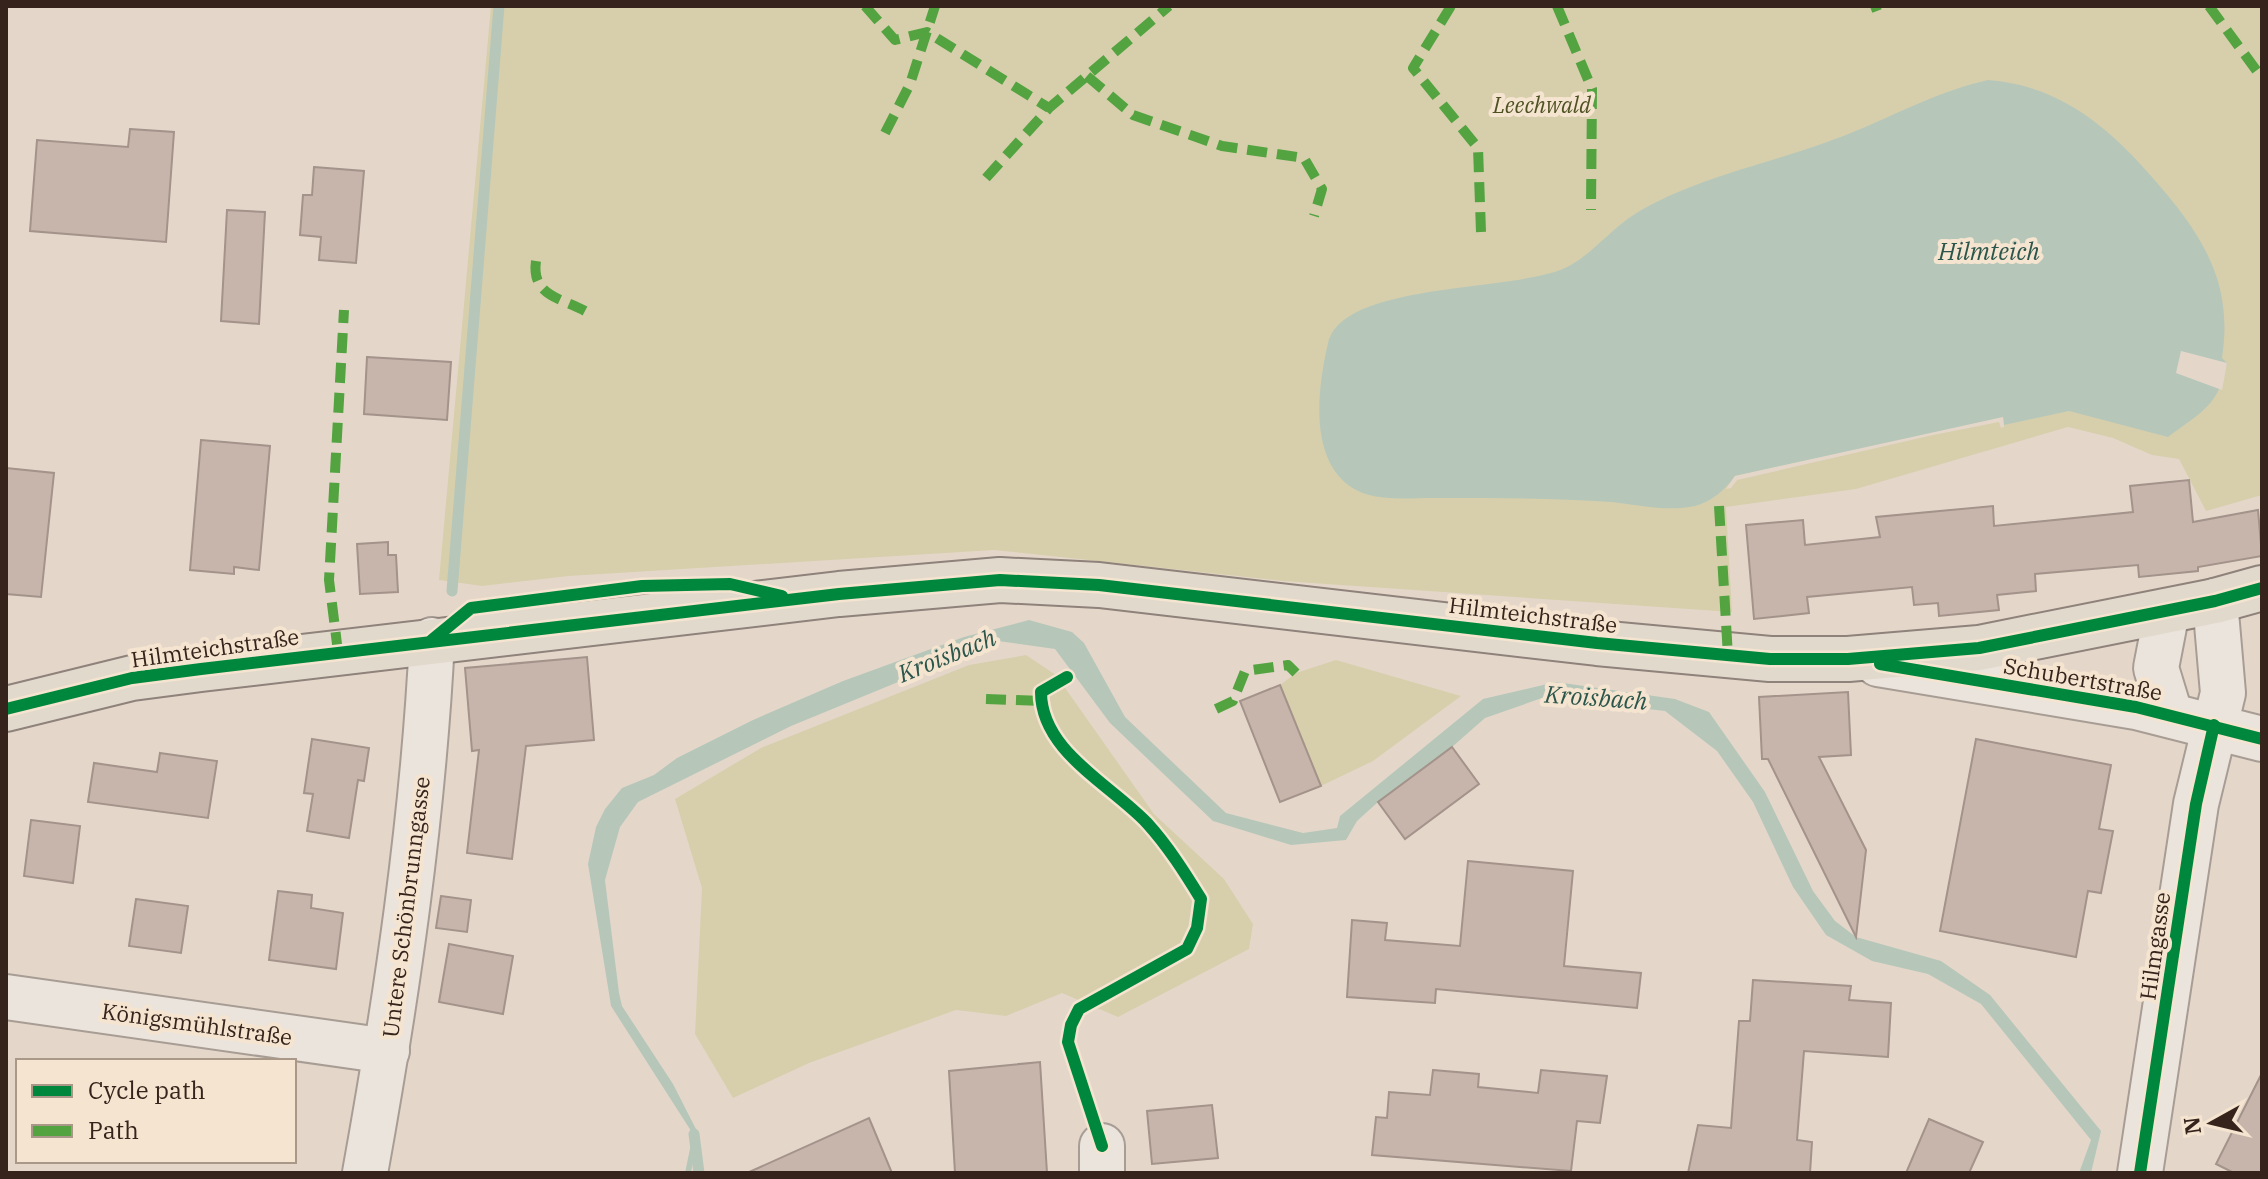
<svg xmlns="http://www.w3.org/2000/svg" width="2268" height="1179" viewBox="0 0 2268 1179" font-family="'IBM Plex Serif',serif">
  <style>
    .green { fill: #d7cfac }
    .water { fill: #b6c7b9 }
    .pier { fill: #e4d7ca }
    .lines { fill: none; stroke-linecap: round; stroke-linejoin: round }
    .stream { stroke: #b6c7b9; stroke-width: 11 }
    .building { fill: #c7b5ab; stroke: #a3938a; stroke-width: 2 }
    .minor-casing { stroke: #a89d94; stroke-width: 48 }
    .major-casing { stroke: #8e827a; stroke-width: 48 }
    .minor { stroke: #ebe4dc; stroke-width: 44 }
    .major { stroke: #e2d9cd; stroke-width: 44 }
    .quiet { stroke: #53a341; stroke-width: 10; stroke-dasharray: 20 10; stroke-linecap: butt }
    .cycleway-casing { stroke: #f5e4cf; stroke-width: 17 }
    .cycleway { stroke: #00873e; stroke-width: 12 }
    .labels { text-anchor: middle; stroke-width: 8; stroke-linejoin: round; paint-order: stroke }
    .park-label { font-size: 22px; font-style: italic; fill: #4e5223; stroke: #f5e4cf }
    .street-label { font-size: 22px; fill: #36241c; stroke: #f5e4cf }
    .water-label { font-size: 24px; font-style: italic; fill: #2b564c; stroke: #f5e4cf }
  </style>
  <rect width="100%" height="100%" fill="#e4d7ca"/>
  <g class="green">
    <polygon points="491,6 2262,6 2262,495 2206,511 2179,459 2152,455 2113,438 2068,427 1856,489 1726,507 1732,612 1283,581 994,550 569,576 482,586 439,580"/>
    <polygon points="1026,655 1056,675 1154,814 1224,879 1253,924 1249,949 1118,1017 1062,993 1006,1016 956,1010 809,1063 733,1098 695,1034 702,888 675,799 761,748 969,665"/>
    <polygon points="1336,660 1461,696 1373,761 1321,786 1280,685 1296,673"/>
  </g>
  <g class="water">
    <path d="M1988,80C2058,85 2108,126 2152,177C2201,233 2234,281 2222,358L2227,363C2219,406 2201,412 2168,437L2069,411L2004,425L2003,418L1735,476C1726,489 1711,502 1695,506C1668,512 1639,505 1612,502C1552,498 1493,498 1433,498C1408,498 1373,502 1351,487C1308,458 1318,386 1328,343C1343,280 1521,293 1569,266C1593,253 1611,229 1635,214C1692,179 1764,165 1827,142C1882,123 1930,93 1988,80Z"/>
    <polygon points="1029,620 1072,632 1084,643 1125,717 1226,813 1303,833 1337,828 1340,816 1483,699 1556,682 1675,699 1709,712 1765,792 1813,891 1835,921 1856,937 1941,961 1990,995 2101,1131 2091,1173 2079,1173 2091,1140 1981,1004 1928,974 1872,961 1826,935 1793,887 1753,802 1717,751 1665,711 1545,697 1485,718 1452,747 1378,802 1357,821 1346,840 1291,845 1213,821 1110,723 1055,649 998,641 791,726 638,802 620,827 605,880 619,993 622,1006 673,1084 698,1133 691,1173 685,1173 693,1134 611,1006 588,864 596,827 605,809 622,788 654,775 677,758 753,720 843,681 964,637"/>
  </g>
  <g class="pier">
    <polygon points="2181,351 2227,363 2222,390 2176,373"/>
    <polygon points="2003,417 2004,427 2001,428 1999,422 1933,435 1737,480 1731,488 1726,489 1735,476"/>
  </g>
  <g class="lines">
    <g class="stream">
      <polyline points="452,591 499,6"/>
      <polyline points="694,1134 699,1173"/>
    </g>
  </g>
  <g class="building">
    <polygon points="130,129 174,132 166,242 30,231 37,140 128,147"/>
    <polygon points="314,167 364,171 356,263 319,260 321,237 300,235 303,195 312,195"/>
    <polygon points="227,210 265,212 259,324 221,321"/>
    <polygon points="367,357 451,362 447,420 364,414"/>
    <polygon points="201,440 270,446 259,570 234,567 234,574 190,570"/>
    <polygon points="6,468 54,473 41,597 6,594"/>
    <polygon points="2189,480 2193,522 2258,510 2262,556 2198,567 2198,571 2139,577 2138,565 2035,574 2036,591 1997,595 1999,610 1939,616 1938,603 1914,605 1912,587 1807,597 1809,613 1754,619 1746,525 1803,520 1805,545 1880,537 1876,517 1993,506 1994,526 2133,512 2130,486"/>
    <polygon points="388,542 388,555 396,555 398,592 360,594 357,544"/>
    <polygon points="587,657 594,740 526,746 512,859 467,853 479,750 472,751 465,668"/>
    <polygon points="1280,685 1321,786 1280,802 1240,701"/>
    <polygon points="1848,692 1851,755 1819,757 1866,850 1856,937 1768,759 1762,759 1759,697"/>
    <polygon points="312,739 369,748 364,781 358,780 349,838 307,831 313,794 304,793"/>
    <polygon points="1976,739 2111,765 2099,829 2113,831 2101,893 2088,891 2076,957 1940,931"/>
    <polygon points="1452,747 1479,784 1405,839 1378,802"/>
    <polygon points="160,753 217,761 208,818 88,802 94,763 157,772"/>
    <polygon points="31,820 80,826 73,883 24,876"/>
    <polygon points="1468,861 1573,871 1564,966 1641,973 1637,1008 1436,989 1435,1003 1347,997 1352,920 1387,923 1385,940 1460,946"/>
    <polygon points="278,891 312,895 311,908 343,913 336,969 269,960"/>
    <polygon points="441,896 471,900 467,932 436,928"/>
    <polygon points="136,899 188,906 181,953 129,946"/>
    <polygon points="449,944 513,956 503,1014 439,1002"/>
    <polygon points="1753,980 1851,986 1849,1000 1891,1003 1888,1057 1804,1051 1797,1140 1812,1142 1810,1173 1688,1173 1698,1125 1731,1128 1739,1021 1750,1021"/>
    <polygon points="1040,1062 1047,1173 955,1173 949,1071"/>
    <polygon points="1433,1070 1479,1074 1478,1087 1538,1093 1541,1070 1607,1076 1600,1123 1577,1121 1571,1171 1372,1155 1376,1117 1387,1118 1389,1092 1430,1095"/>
    <polygon points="2262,1073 2262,1173 2234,1173 2216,1164"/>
    <polygon points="1212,1105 1218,1158 1152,1164 1147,1111"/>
    <polygon points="869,1118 892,1173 747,1173"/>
    <polygon points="1929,1119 1983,1142 1969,1173 1906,1173"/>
  </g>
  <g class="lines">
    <g class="minor-casing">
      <g id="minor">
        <polyline points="2167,611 2156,668 2170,714"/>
        <polyline points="1878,664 2136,707 2262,739"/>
        <polyline points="6,997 387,1051"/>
        <polyline points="1102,1146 1102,1173"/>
        <path d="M365,1173C397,996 423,819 432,640"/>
        <polyline points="2140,1173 2196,804 2223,693 2215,601"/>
      </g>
    </g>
    <g class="major-casing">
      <polyline id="major" points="6,709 132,678 201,669 839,594 1000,580 1099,585 1597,643 1770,659 1848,659 1979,648 2215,601 2262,588"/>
    </g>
    <use href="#minor" class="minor"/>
    <use href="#major" class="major"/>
    <g class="quiet">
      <polyline points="865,6 895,40 927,32 1049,108"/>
      <polyline points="1451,6 1413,68 1478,148 1481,232"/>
      <polyline points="1557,6 1592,89 1591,210"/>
      <polyline points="1875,6 1877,11"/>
      <polyline points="2209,6 2262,78"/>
      <polyline points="1087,76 1133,115 1222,146 1304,158 1322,189 1314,216"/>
      <polyline points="885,133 910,84 935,6"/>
      <polyline points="986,178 1049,108 1169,6"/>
      <path d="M536,261C531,296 561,298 585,311"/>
      <polyline points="1719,506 1728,656"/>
      <polyline points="338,652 329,580 344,310"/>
      <polyline points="986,699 1041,701"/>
      <polyline points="1216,709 1233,701 1245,671 1288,665 1296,673"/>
    </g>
    <g class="cycleway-casing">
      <g id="cycleway">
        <polyline points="432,640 471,608 642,586 730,584 782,596"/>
        <polyline points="1880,664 2136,707 2262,739"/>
        <path d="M1067,677L1041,692C1041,751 1110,784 1147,823C1168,846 1185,873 1201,899L1197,928L1187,949L1079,1009L1071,1025L1068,1042L1102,1146"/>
        <polyline points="6,709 132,678 201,669 839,594 1000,580 1099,585 1597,643 1770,659 1848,659 1979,648 2215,601 2262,588"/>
        <polyline points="2140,1173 2196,804 2214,725"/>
      </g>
    </g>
    <use href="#cycleway" class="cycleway"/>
  </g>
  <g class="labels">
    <g class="park-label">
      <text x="1542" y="113">Leechwald</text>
    </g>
    <g class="street-label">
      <text transform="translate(1533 615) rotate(7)" y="8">Hilmteichstraße</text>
      <text transform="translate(215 648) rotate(-8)" y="8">Hilmteichstraße</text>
      <text transform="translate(2083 679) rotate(10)" y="8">Schubertstraße</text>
      <text transform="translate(406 907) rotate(-83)" y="8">Untere Schönbrunngasse</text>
      <text transform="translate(2155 946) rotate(-82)" y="8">Hilmgasse</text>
      <text transform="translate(197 1024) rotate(8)" y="8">Königsmühlstraße</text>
    </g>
    <g class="water-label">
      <text x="1989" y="260">Hilmteich</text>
      <text transform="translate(947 656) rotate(-22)" y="8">Kroisbach</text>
      <text transform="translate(1596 698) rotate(4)" y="8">Kroisbach</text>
    </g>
  </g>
  <rect width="2268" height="1179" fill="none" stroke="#36241c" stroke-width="16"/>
  <rect x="16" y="1059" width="280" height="104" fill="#f5e4cf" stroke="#a99787" stroke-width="2"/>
  <rect x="32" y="1085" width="40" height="12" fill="#00873e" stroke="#a99787" stroke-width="2"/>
  <text x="88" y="1099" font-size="24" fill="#36241c">Cycle path</text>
  <rect x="32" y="1125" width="40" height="12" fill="#53a341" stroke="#a99787" stroke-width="2"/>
  <text x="88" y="1139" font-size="24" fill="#36241c">Path</text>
  <g transform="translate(2212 1123) rotate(262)" stroke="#f5e4cf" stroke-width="6" paint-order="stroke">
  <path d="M0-6L14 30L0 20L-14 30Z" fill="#36241c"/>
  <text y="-12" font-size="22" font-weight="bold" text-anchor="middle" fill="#36241c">N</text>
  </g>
</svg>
